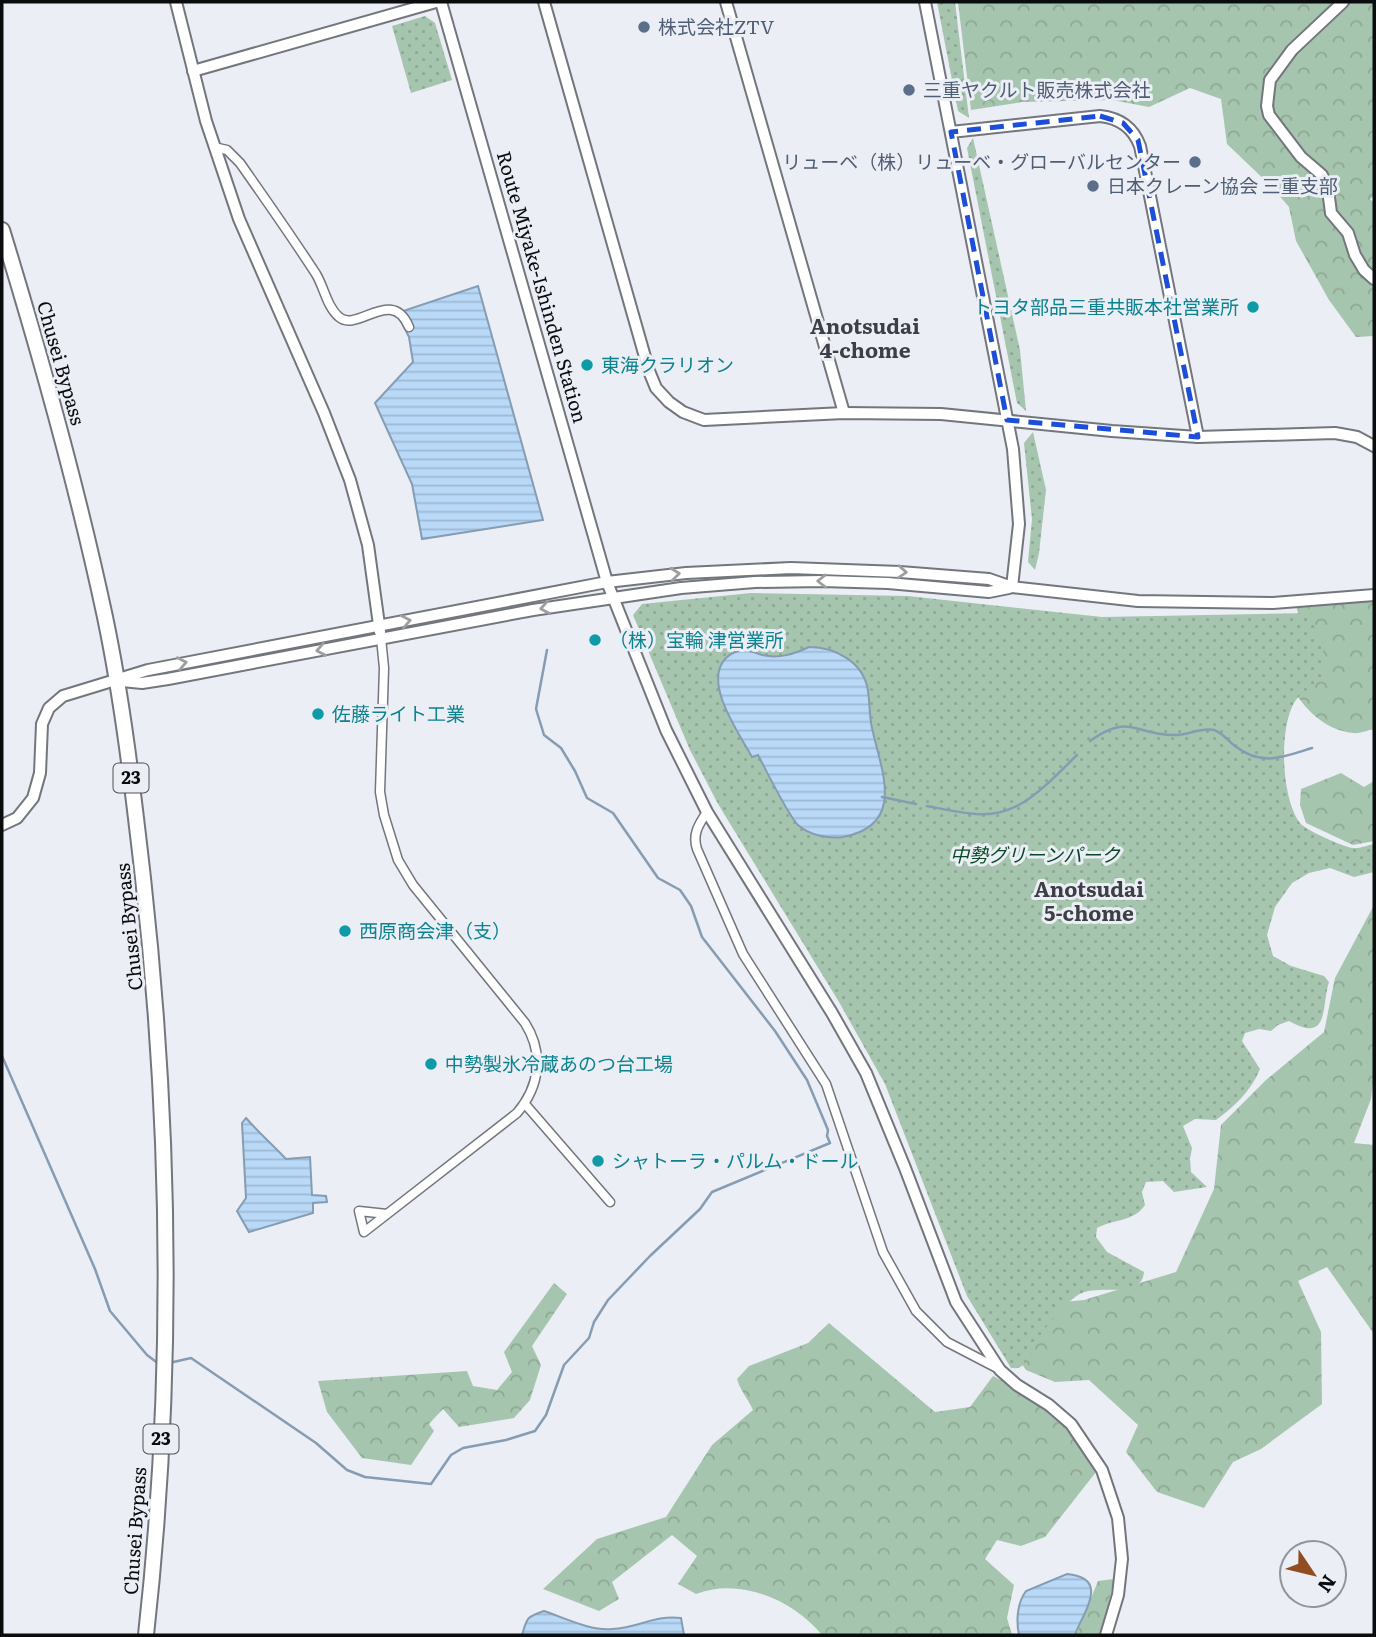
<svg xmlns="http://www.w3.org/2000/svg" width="1376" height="1637" viewBox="0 0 1376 1637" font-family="Literata,'Noto Sans JP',serif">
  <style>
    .forest { fill: url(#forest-crowns) }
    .park { fill: url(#park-dots) }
    .water { fill: url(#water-rules); stroke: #859cb2; stroke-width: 2 }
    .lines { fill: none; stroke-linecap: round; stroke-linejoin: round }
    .stream { stroke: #859cb2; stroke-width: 2.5 }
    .street-casing { stroke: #73767c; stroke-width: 11 }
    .secondary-casing { stroke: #73767c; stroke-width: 14 }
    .highway-casing { stroke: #73767c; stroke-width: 18 }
    .street { stroke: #fff; stroke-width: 8 }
    .secondary { stroke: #fff; stroke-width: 10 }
    .highway { stroke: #fff; stroke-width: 14 }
    .oneway { stroke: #9d9e9f }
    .marked { fill: none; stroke: #1d4ed8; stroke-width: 5; stroke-dasharray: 14 9; stroke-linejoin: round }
    .service-dot { fill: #5c6f8a; stroke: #ebeef5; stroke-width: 2.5 }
    .culture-dot { fill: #0f9aa8; stroke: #ebeef5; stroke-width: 2.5 }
    .labels { text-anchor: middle; stroke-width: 6; stroke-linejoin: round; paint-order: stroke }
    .shield { fill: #ebeef5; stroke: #4e5053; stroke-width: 2 }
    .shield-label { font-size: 18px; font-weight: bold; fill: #0b0c0e }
    .service-label { font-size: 19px; fill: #4e5e75; stroke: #ebeef5; text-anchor: start }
    .street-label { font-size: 19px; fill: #0b0c0e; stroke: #ebeef5 }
    .culture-label { font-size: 19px; fill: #0d838f; stroke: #ebeef5; text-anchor: start }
    .park-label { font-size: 19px; font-style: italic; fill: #074926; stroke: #ebeef5 }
    .neighbourhood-label { font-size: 21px; font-weight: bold; fill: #3d3f45; stroke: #ebeef5 }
  </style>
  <defs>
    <pattern id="forest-crowns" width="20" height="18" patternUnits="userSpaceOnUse" patternTransform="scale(1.75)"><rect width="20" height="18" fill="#a6c5ae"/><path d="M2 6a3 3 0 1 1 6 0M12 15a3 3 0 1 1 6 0" fill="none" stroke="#8ea894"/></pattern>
    <pattern id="park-dots" width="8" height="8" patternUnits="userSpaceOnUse" patternTransform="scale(1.75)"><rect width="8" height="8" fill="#a6c5ae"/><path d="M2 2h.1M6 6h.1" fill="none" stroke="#8ea894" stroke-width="1.8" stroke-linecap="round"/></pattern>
    <pattern id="water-rules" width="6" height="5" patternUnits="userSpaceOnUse" patternTransform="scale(1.75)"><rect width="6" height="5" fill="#b9d9f8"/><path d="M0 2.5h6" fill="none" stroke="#9eb9d3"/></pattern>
  </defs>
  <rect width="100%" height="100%" fill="#ebeef5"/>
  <g class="forest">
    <polygon points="958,2 1374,2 1374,196 1370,199 1374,203 1374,336 1356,337 1329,300 1296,241 1289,207 1271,186 1227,144 1221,99 1190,88 1149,107 1112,100 1022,102 971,110"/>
    <path d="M1374,599V729C1368,730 1359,734 1353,733C1324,730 1303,708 1290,684L1312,658L1296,606Z"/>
    <polygon points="1341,773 1364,787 1374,781 1374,841 1353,845 1306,823 1300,805 1301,789"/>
    <polygon points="1374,905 1374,1073 1371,1099 1354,1143 1374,1145 1374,1334 1327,1267 1298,1281 1321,1332 1322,1404 1261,1449 1233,1462 1204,1508 1157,1492 1126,1452 1138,1425 1089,1380 1055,1382 1026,1370 978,1301 1042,1304 1084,1300 1176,1272 1214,1189 1221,1125 1266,1080 1324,1032 1335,978"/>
    <polygon points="554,1283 567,1294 532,1346 541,1365 530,1400 514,1418 459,1427 443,1409 429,1424 434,1431 411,1465 362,1458 327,1412 318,1381 467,1371 473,1386 497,1390 512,1372 504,1352"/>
    <path d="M829,1323L935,1412L970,1407L993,1376L1043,1401L1070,1431L1096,1472L1045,1537L1021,1546L997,1540L985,1559L1014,1585L1007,1618L1012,1635H822C793,1600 740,1577 696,1594L678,1584L697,1556L672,1535L612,1582L619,1599L599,1611L543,1589L597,1539L666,1517L712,1445L753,1410C748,1399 740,1390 737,1379L749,1366L808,1343Z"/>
    <polygon points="1114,1579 1102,1635 1076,1635 1098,1581"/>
  </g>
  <g class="park">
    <polygon points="937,2 955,2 969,118 958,111"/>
    <polygon points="425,16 435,23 452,80 411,93 392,26"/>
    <polygon points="973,138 1020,350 1026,411 1017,403 967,148"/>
    <polygon points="1033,432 1046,490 1039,553 1035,570 1028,562 1032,519 1024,443"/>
    <path d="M751,593L908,596L1102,617L1312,613L1324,655L1322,678C1313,685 1300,693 1294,703C1279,729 1281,798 1300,823C1305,830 1344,847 1353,848C1359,849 1368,845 1374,844V872L1354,877L1330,868L1309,873L1292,883L1275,907L1267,935L1273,956L1291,966L1324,976L1329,982C1321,1007 1330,1044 1289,1021L1278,1025L1271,1031L1259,1029L1245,1033L1242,1041L1260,1069C1251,1091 1235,1106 1216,1120L1195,1119L1183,1126L1192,1148L1190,1159L1191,1172L1207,1187L1174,1192L1163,1181L1146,1182L1142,1192L1145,1205C1134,1222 1113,1219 1097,1228L1096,1237L1107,1252L1144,1272C1141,1303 1096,1280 1075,1297C1064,1306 1053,1318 1045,1329C1036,1340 1033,1358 1022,1366C1017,1369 1016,1368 1011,1368L967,1296L885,1084L839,1002L718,804L690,750L633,615L642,604Z"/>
  </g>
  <g class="water">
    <polygon points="478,286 543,520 422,539 412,484 375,403 413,362 409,337 397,313"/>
    <path d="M809,647C835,647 864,662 868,691C870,703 869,715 872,728C881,770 907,825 843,837C828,839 809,835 798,825C788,815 766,770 758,755L752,757C739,733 702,682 726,658C731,653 739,650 746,650C751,651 757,653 762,655C779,659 794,654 809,647Z"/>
    <path d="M246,1118C259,1133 273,1145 286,1159L310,1157L312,1195L326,1196L327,1202L313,1203V1213L249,1232L237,1211L246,1198L242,1123Z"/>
    <path d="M1067,1574C1111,1578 1083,1612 1075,1635H1019C1016,1621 1017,1603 1026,1591Z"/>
    <path d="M544,1611C565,1618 590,1631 612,1629C640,1628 652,1615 681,1618L684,1635H522C527,1618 526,1617 544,1611Z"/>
  </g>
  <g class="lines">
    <g class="stream">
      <path d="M1090,741C1131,711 1136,737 1177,735C1188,735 1202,727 1214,730C1223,733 1228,741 1235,746C1262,767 1283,757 1312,748"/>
      <polyline points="882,797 916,804"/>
      <path d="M927,806C943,809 960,813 976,814C1020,818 1048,783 1077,755"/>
      <polyline points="2,1056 95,1269 110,1311 147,1355 159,1364"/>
      <polyline points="169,1363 191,1358 316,1443 347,1470 365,1477 431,1484 451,1455 463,1448 506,1440 535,1431 546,1415 564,1365 589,1338 594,1322 608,1300 650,1256 700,1209 712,1192 830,1143 827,1136 828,1130 807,1080 775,1031 702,937 691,906 680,890 658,878 613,813 587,798 575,771 561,748 544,735 536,709 547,650"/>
    </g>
    <g class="street-casing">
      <g id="street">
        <path d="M214,147L227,150L240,163C266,200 292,237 316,274C324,287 327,307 339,317C357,333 392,286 409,327"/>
        <path d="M381,638L384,668L380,792L384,815L398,860L413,885L525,1023C544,1053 540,1086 517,1113L364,1232L359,1211L387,1214"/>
        <path d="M707,812C699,824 692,834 697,849L743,954L826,1084L883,1252L916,1311L947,1342L997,1368"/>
        <polyline points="525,1104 610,1202"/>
      </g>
    </g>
    <g class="secondary-casing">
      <g id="secondary">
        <polyline points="176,2 206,121 239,219 324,413 350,480 368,545 380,632"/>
        <polyline points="441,2 607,582 666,730 707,812 832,1013 866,1073 905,1168 956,1302 1000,1370 1017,1385 1049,1405 1071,1424 1102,1470 1118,1518 1122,1559 1118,1595 1106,1635"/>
        <polyline points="544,2 649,371 656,388 669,402 683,412 704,420 844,413 941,414 1112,431 1198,437 1335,433 1357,437 1374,446"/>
        <polyline points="726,2 844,413"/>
        <polyline points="925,2 1013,449 1019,524 1012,587"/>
        <polyline points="1343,2 1292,50 1270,80 1267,106 1269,115 1301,157 1322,175 1328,190 1331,213 1348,233 1355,255 1364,270 1374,279"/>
        <polyline points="193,71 436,2"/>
        <path d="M951,132L1100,116C1119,118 1133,127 1140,146L1198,437"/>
        <polyline points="122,681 142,683 168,679 533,610 681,588 755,582 822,581 888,583 989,592 1009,588"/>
        <polyline points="2,825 17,818 33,798 40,773 42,724 49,708 63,696 148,670 607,582 686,573 791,568 900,572 989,579 1012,587 1138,601 1273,603 1374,595"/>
      </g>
    </g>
    <g class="highway-casing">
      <path id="highway" d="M2,230C41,357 77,486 105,617C123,703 133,791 143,878C171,1129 174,1384 146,1635"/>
    </g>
    <use href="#street" class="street"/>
    <use href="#secondary" class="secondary"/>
    <use href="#highway" class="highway"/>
  </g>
  <defs><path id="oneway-chevron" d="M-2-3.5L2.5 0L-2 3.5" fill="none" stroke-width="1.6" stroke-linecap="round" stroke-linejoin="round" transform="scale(1.75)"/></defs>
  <g class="oneway">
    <use href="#oneway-chevron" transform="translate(902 572) rotate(4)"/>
    <use href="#oneway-chevron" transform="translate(675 574) rotate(-6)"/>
    <use href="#oneway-chevron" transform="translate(822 581) rotate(-180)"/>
    <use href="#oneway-chevron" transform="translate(545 608) rotate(170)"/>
    <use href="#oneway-chevron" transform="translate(406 621) rotate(-11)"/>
    <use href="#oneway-chevron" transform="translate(321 650) rotate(169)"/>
    <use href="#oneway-chevron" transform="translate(182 663) rotate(-11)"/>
  </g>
  <path class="marked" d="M1100,116L1123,123L1138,140L1198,437L1007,420L951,132Z"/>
  <g class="service-dot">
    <circle cx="644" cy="27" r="7"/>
    <circle cx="909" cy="90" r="7"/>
    <circle cx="1195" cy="162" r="7"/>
    <circle cx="1093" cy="186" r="7"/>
  </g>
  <g class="culture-dot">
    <circle cx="1253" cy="307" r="7"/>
    <circle cx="587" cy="365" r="7"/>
    <circle cx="595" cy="640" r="7"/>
    <circle cx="318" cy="714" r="7"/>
    <circle cx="345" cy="931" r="7"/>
    <circle cx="431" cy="1064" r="7"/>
    <circle cx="598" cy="1161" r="7"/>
  </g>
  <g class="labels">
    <g class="shield">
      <rect x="113.5" y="763.5" width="35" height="29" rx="5"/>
      <rect x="143.5" y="1424.5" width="35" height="29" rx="5"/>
    </g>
    <g class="shield-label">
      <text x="131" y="784">23</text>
      <text x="161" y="1445">23</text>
    </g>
    <g class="service-label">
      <text x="658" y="34">株式会社ZTV</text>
      <text x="923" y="97">三重ヤクルト販売株式会社</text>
      <text x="1181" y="169" text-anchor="end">リューベ（株）リューベ・グローバルセンター</text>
      <text x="1107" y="193">日本クレーン協会 三重支部</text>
    </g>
    <g class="street-label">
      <text transform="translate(542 287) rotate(74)" y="7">Route Miyake-Ishinden Station</text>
      <text transform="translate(61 363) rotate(74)" y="7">Chusei Bypass</text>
      <text transform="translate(129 927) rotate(-96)" y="7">Chusei Bypass</text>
      <text transform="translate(135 1531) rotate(-86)" y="7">Chusei Bypass</text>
    </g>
    <g class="culture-label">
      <text x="1239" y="314" text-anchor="end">トヨタ部品三重共販本社営業所</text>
      <text x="601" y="372">東海クラリオン</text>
      <text x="609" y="647">（株）宝輪 津営業所</text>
      <text x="332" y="721">佐藤ライト工業</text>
      <text x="359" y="938">西原商会津（支）</text>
      <text x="445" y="1071">中勢製氷冷蔵あのつ台工場</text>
      <text x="612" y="1168">シャトーラ・パルム・ドール</text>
    </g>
    <g class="park-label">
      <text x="1035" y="862">中勢グリーンパーク</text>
    </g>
    <g class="neighbourhood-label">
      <text x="865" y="334">Anotsudai<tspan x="865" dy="24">4-chome</tspan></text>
      <text x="1089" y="897">Anotsudai<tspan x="1089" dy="24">5-chome</tspan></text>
    </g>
  </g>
  <rect width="1376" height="1637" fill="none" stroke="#0b0c0e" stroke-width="7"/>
  <g transform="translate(1313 1574) rotate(125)"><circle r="33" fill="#ebeef5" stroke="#919499" stroke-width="2"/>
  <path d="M0-5L12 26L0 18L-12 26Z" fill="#914d20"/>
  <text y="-10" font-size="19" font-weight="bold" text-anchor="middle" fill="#0b0c0e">N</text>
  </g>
</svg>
